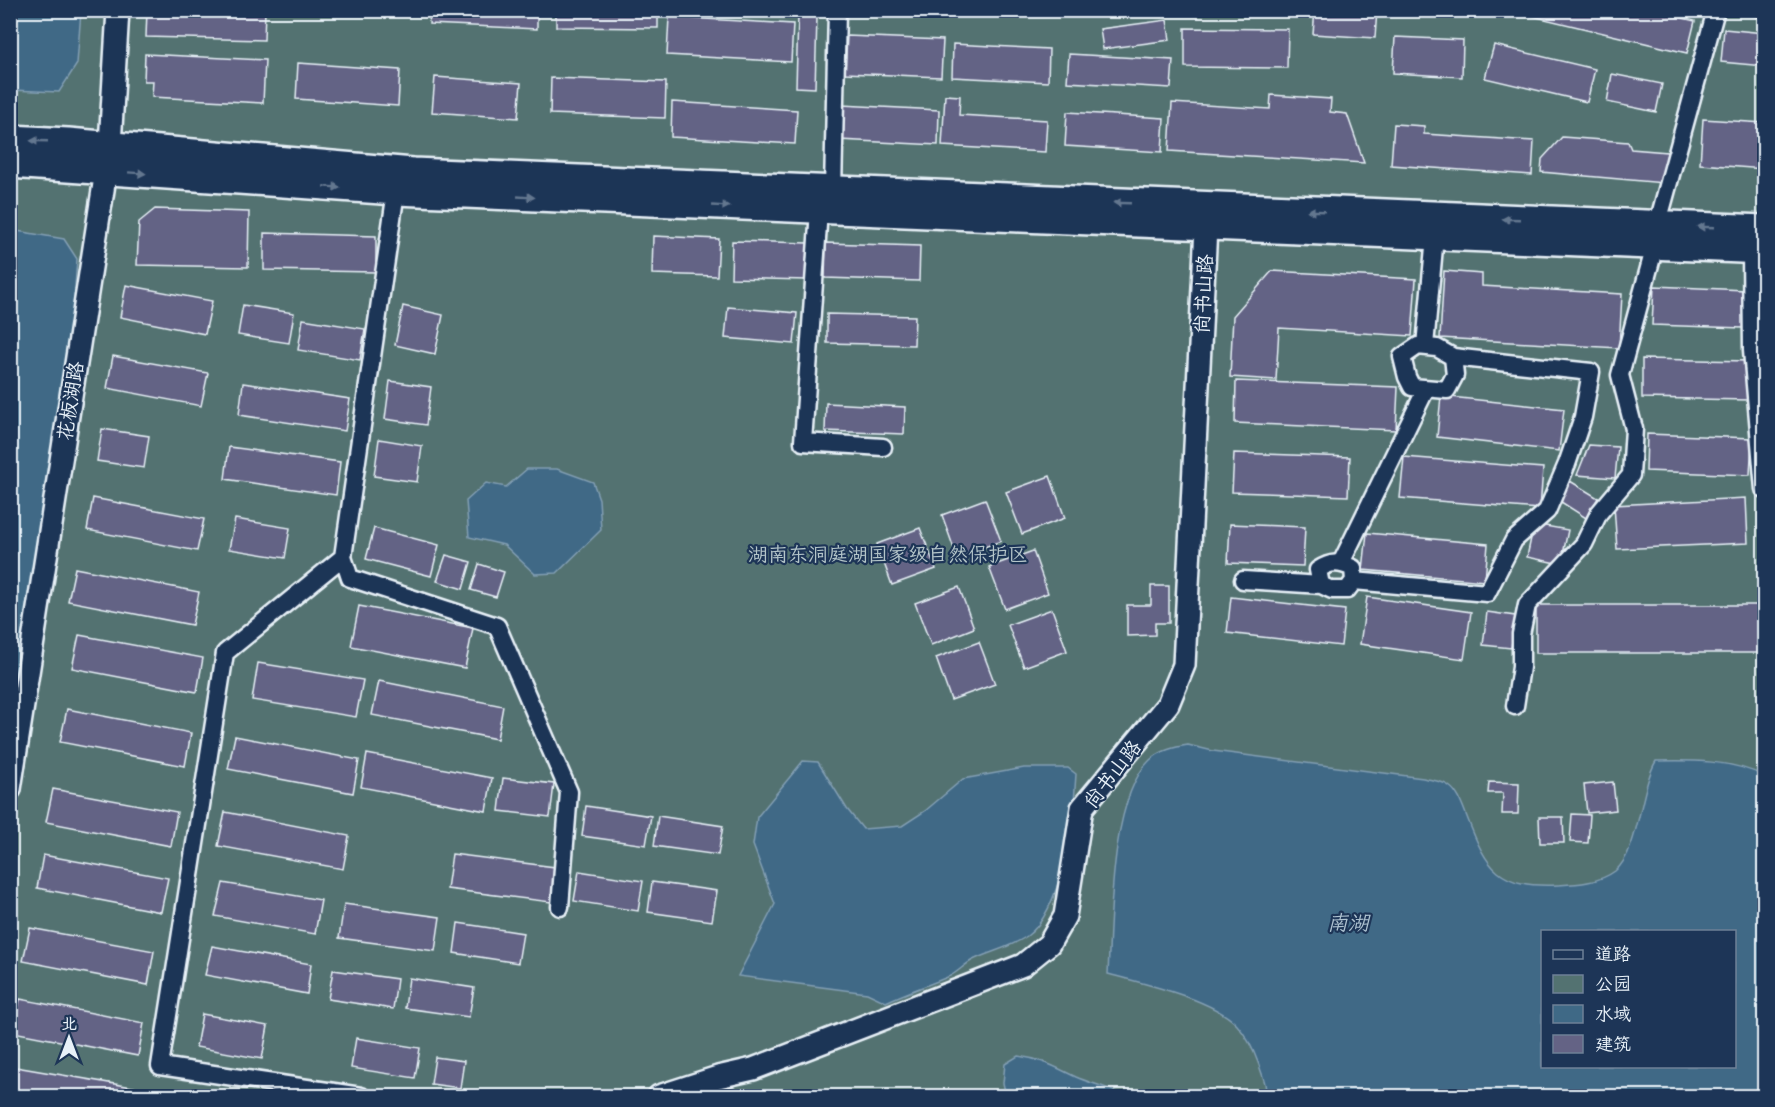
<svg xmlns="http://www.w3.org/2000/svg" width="1775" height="1107" viewBox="0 0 1775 1107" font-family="Mynerve,'LXGW WenKai TC',sans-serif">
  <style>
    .green { fill: #537271; stroke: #9eb2b4; stroke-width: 1.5; fill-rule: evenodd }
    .water { fill: #3f6986; stroke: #839fb4; stroke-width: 1.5; fill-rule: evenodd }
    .building { fill: #646385; stroke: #e8f1f8; stroke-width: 1.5 }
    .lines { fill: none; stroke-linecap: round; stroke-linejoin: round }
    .minor-casing { stroke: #e8f1f8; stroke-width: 21 }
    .tertiary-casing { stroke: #e8f1f8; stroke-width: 26 }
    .primary-casing { stroke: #e8f1f8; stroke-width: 32 }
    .minor { stroke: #1d3557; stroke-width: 16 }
    .tertiary { stroke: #1d3557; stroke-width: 21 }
    .primary { stroke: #1d3557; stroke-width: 27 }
    .oneway { fill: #64778f }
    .labels { text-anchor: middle; stroke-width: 4.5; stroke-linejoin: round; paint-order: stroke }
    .street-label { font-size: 20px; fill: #e8f1f8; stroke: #1d3557 }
    .park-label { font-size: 20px; fill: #b4c5c9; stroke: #1d3557 }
    .water-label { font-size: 21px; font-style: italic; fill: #adc1d0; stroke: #1d3557 }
  </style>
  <rect width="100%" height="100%" fill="#2b3e60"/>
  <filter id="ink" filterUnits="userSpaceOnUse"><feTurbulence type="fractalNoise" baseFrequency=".0167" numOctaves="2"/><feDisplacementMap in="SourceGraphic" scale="12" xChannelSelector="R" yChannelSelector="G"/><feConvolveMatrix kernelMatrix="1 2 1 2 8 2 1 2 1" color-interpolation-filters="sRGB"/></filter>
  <g filter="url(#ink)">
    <path class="green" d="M10,11H1764V1096H11ZM1542,932H1734V1066H1542Z"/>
    <g class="water">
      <polygon points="11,10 81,11 77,64 59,92 11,90"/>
      <polygon points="11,230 64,239 77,259 71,341 11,762"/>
      <polygon points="527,469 557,469 593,482 599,499 601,530 557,573 535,574 504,545 469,537 466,501 486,483 506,487"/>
      <path d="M1188,745L1213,751L1423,778C1430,780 1443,781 1449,786C1459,793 1463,807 1467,817C1487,870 1499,888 1558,885C1577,884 1599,883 1615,871C1639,852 1640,788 1656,761C1692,760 1732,760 1764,776V1096H1265C1268,1087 1262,1075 1259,1065C1254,1051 1247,1036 1237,1025C1213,999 1142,983 1108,974C1111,919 1110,798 1150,760C1161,750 1175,747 1188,745ZM1542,932H1734V1066H1542Z"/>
      <path d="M803,761L818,762L847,809L863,829L902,826L925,811L963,779L1024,768H1068L1076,774C1074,816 1063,910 1027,936C1010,948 991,951 973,960C965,964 958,972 950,976C929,985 907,992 886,1002L867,993L738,976L775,904L753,845L757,817Z"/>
      <path d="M1018,1056C1042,1059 1055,1067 1076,1077C1092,1084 1109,1087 1124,1096H1006L1003,1083L1005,1064Z"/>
    </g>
    <g class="building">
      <polygon points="147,10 265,10 264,40 146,37"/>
      <polygon points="340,10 409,10 409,14"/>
      <polygon points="430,10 537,10 537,29 429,24"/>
      <polygon points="556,10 658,10 658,28 556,27"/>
      <polygon points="1315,10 1377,10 1375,38 1313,34"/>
      <polygon points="1529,10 1650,10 1695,21 1687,53 1528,15"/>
      <polygon points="1737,10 1764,10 1764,19 1737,12"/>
      <polygon points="798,16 817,17 815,88 796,87"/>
      <polygon points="669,17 793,24 791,62 667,55"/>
      <polygon points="1167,20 1170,40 1103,49 1100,29"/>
      <polygon points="1185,28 1288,29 1287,68 1185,67"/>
      <polygon points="1724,29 1764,33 1764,66 1721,62"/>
      <polygon points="847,36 943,40 941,77 845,73"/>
      <polygon points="1395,37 1463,40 1462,77 1393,73"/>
      <polygon points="953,44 1049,49 1048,82 952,77"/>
      <polygon points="1494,45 1595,69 1587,102 1485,78"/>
      <polygon points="145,54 265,60 263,103 152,97 153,81 144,81"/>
      <polygon points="1069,54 1173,60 1171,88 1067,82"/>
      <polygon points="298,63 400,70 398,106 296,99"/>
      <polygon points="1612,74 1662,84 1656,112 1607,102"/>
      <polygon points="435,77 521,83 518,118 432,112"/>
      <polygon points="551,78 666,82 665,118 550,114"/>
      <polygon points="945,95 960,96 959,115 1047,120 1045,152 942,146"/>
      <polygon points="1271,95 1331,99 1330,112 1347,114 1364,163 1169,151 1172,103 1270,109"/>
      <polygon points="672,102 797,110 795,144 671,137"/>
      <polygon points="841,105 939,110 938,145 839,140"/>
      <polygon points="1067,112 1164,118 1162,152 1065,146"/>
      <polygon points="1703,119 1764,123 1764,169 1700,164"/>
      <polygon points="1394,124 1424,126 1424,134 1534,141 1532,175 1391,165"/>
      <polygon points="1562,137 1628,142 1631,149 1667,152 1664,183 1541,172 1542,159"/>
      <polygon points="155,209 249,212 248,267 137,265 139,222"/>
      <polygon points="264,233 376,236 376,272 264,270"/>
      <polygon points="653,236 719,239 717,276 652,274"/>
      <polygon points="732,241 808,243 807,280 731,278"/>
      <polygon points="826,243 920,246 919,281 825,278"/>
      <polygon points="1272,271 1416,279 1412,336 1279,328 1276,380 1230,377 1233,316"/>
      <polygon points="1444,271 1482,274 1482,286 1622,294 1619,348 1440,338"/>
      <polygon points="126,285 212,301 205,334 120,317"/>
      <polygon points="1654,286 1745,290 1743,328 1652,325"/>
      <polygon points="1757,297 1764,297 1764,329 1758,329"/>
      <polygon points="243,305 294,313 289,343 238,335"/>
      <polygon points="403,306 443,315 435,354 395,345"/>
      <polygon points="728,307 797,313 794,344 725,338"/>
      <polygon points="827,314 915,316 914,345 827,343"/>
      <polygon points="303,319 365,329 360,360 298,350"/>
      <polygon points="113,356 208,373 201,406 107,388"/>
      <polygon points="1642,359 1750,361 1749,400 1642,398"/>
      <polygon points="390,381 431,387 426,425 385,419"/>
      <polygon points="1236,381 1398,387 1396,430 1235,423"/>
      <polygon points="243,383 350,399 345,431 239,415"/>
      <polygon points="1441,396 1564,409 1559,451 1437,437"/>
      <polygon points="826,403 905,407 904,434 825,431"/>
      <polygon points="102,429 149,436 144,468 97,461"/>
      <polygon points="1647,434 1752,438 1750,475 1646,471"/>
      <polygon points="379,439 422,446 417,482 374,476"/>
      <polygon points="1589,445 1618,447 1615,478 1577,475"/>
      <polygon points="229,447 340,462 336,495 225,479"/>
      <polygon points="1234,453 1350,457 1348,496 1232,492"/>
      <polygon points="1404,457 1543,468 1540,509 1400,498"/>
      <polygon points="1050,476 1065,518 1022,534 1006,492"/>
      <polygon points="1570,481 1598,498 1586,518 1558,500"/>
      <polygon points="93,498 204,519 197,551 87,530"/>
      <polygon points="1746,498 1748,543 1617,549 1614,505"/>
      <polygon points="985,499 1001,541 957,557 942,515"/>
      <polygon points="235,519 290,528 285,558 229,549"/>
      <polygon points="1230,524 1305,527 1303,566 1228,563"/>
      <polygon points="1534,524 1568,530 1561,564 1527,557"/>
      <polygon points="374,528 439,545 431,576 366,559"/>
      <polygon points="920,528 936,569 892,585 877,544"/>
      <polygon points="1367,533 1488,544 1485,581 1363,570"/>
      <polygon points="1033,551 1048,593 1005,609 989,567"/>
      <polygon points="446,555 471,562 463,589 437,581"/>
      <polygon points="479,564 504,572 496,597 471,590"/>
      <polygon points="75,568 199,592 192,625 68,601"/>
      <polygon points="1151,586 1169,586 1169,623 1155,623 1155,635 1127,636 1127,605 1151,605"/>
      <polygon points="959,587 974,628 931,645 915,603"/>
      <polygon points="1231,597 1345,610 1341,646 1227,633"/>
      <polygon points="1367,597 1471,612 1464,659 1360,644"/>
      <rect x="1536" y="605" width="227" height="48"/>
      <polygon points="359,606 473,628 465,668 351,646"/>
      <polygon points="1052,609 1067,651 1024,667 1008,625"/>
      <polygon points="1487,612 1515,616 1511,648 1483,645"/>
      <polygon points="79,635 203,658 197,692 72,668"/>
      <polygon points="979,642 995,684 951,700 936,658"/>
      <polygon points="258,663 363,680 356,717 252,700"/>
      <polygon points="379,681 503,706 497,739 372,715"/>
      <polygon points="67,709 191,733 185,766 60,742"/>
      <polygon points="235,736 359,760 353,793 228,769"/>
      <polygon points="367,754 492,778 486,811 361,787"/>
      <polygon points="503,778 554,784 550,817 499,811"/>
      <polygon points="1489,782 1519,783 1518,814 1502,814 1503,793 1488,793"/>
      <polygon points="1613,782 1616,810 1587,813 1584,785"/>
      <polygon points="53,789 177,812 171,846 46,822"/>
      <polygon points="586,806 651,816 646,845 582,836"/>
      <polygon points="225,812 349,836 343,869 218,846"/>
      <polygon points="1572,814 1590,815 1588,843 1570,842"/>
      <polygon points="658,816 723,826 718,855 654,846"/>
      <polygon points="1539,817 1563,817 1564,843 1540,843"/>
      <polygon points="452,854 555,867 551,902 447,889"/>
      <polygon points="43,855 168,878 161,912 37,888"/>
      <polygon points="579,871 643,881 638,911 574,901"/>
      <polygon points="652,882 717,891 712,921 648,912"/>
      <polygon points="223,883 321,900 315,934 215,916"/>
      <polygon points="344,904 440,917 435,951 339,938"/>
      <polygon points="458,923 523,933 518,963 454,953"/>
      <polygon points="30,928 154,951 148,985 23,961"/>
      <polygon points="212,946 311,964 307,994 205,975"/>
      <polygon points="333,970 397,979 393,1009 328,999"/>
      <polygon points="409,978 474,988 469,1017 405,1008"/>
      <polygon points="20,999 144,1023 138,1056 13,1032"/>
      <polygon points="202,1014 268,1026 262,1059 196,1047"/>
      <polygon points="356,1038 420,1048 415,1078 351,1068"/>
      <polygon points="435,1057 464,1061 460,1088 431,1084"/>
      <polygon points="10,1066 161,1092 161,1096 10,1096"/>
    </g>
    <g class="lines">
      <g class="minor-casing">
        <g id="minor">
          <polyline points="833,190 837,10"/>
          <polyline points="819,210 803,442 883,447"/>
          <polyline points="1657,226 1716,10"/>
          <polyline points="1751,250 1752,350 1764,489"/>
          <polyline points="1425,346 1435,236"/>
          <polyline points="343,557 350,578 497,626 569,792 560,907"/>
          <polyline points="1341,563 1426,389"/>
          <path d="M1243,580L1321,585L1318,570C1331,561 1339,562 1353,568L1354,581L1347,590H1332L1321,585"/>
          <polyline points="1354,581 1487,593 1514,540 1547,511 1567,464 1583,417 1591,372 1453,357 1437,348 1418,346 1402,357 1407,377 1412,387 1447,390 1455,375 1453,357"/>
          <polyline points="1515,706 1521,667 1521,634 1527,605 1584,544 1599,513 1631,475 1634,429 1620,375 1655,246"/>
          <polyline points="361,1096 160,1066 225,653 343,557 396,191"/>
        </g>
      </g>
      <g class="tertiary-casing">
        <g id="tertiary">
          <polyline points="10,789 110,145 118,10"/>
          <polyline points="659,1096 718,1077 753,1069 1023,965 1049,944 1065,916 1082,808 1168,704 1184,665 1206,227"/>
        </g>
      </g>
      <g class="primary-casing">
        <g id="primary">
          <polyline points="10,139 68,142 413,172 1764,229"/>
          <polyline points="10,164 396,191 1764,250"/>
        </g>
      </g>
      <use href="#minor" class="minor"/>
      <use href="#tertiary" class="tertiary"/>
      <use href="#primary" class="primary"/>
    </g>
    <defs><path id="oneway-solid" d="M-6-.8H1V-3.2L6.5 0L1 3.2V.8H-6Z" transform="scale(1.5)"/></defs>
    <g class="oneway">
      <use href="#oneway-solid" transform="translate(39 141) rotate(-178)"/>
      <use href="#oneway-solid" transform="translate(137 173) rotate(4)"/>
      <use href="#oneway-solid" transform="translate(332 187) rotate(4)"/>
      <use href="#oneway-solid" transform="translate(526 197) rotate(3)"/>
      <use href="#oneway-solid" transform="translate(1122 203) rotate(-178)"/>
      <use href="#oneway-solid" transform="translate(721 206) rotate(3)"/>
      <use href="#oneway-solid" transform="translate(1316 211) rotate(-178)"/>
      <use href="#oneway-solid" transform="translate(1511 219) rotate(-178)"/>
      <use href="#oneway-solid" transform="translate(1706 227) rotate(-178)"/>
    </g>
  </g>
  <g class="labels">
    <g class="street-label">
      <text transform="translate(1203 294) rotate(-87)" y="7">尚书山路</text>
      <text transform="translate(70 401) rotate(-81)" y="7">花板湖路</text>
      <text transform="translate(1112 774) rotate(-52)" y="7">尚书山路</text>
    </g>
    <g class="park-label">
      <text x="888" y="561">湖南东洞庭湖国家级自然保护区</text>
    </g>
    <g class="water-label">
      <text x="1348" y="930">南湖</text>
    </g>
  </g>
  <rect width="1775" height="1107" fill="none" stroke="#1d3557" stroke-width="36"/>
  <rect x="18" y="18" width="1739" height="1071" fill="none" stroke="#e8f1f8" stroke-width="2" filter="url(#ink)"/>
  <rect x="1541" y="930" width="195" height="138" fill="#1d3557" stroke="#6e8097" stroke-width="1.5"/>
  <rect x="1553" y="950" width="30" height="9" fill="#1d3557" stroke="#6e8097" stroke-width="1.5"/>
  <text x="1595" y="960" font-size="18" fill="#e8f1f8">道路</text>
  <rect x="1553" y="975" width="30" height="18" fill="#537271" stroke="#6e8097" stroke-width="1.5"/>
  <text x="1595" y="990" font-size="18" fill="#e8f1f8">公园</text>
  <rect x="1553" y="1005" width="30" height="18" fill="#3f6986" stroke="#6e8097" stroke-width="1.5"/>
  <text x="1595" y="1020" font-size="18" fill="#e8f1f8">水域</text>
  <rect x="1553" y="1035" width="30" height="18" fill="#646385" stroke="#6e8097" stroke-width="1.5"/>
  <text x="1595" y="1050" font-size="18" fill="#e8f1f8">建筑</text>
  <g transform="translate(69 1038)" stroke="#1d3557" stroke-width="4.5" paint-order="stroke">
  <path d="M0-4.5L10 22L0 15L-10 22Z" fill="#e8f1f8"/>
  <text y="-9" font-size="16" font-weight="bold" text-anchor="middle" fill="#e8f1f8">北</text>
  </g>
</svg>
